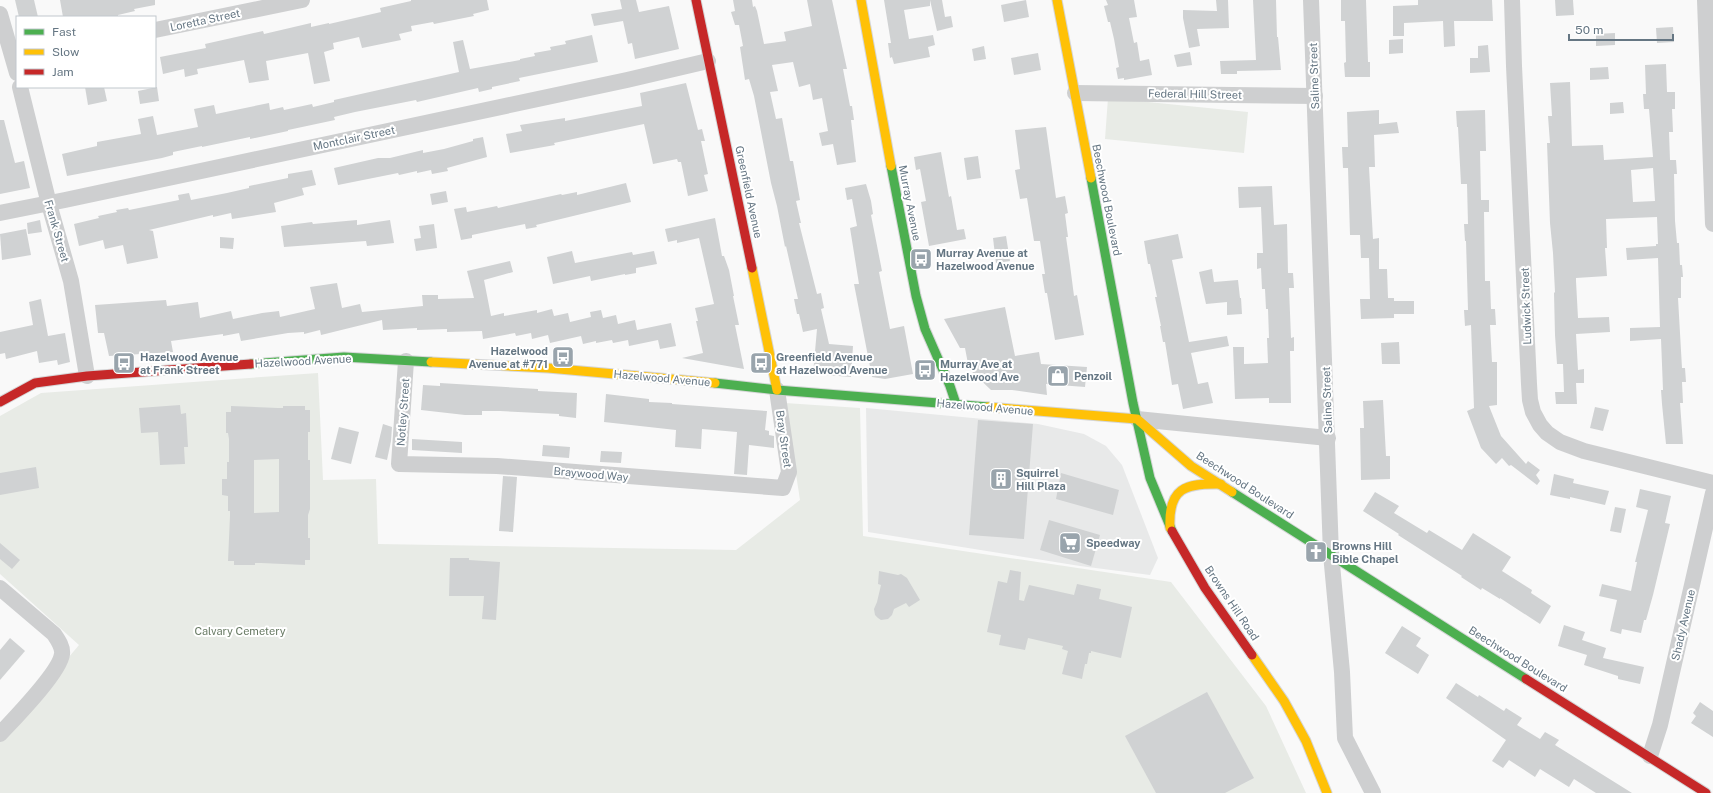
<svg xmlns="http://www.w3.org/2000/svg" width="1713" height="793" viewBox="0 0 1713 793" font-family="'Public Sans',sans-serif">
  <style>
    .built { fill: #e8e9e9 }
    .green { fill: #e8ebe6 }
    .building { fill: #d0d2d3; fill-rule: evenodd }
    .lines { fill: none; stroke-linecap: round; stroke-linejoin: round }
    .fast-casing { stroke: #d5d6d7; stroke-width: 11 }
    .slow-casing { stroke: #d5d6d7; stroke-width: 11 }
    .jam-casing { stroke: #d5d6d7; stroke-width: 11 }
    .street { stroke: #cecfd0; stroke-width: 16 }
    .fast { stroke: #4caf50; stroke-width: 9 }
    .slow { stroke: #ffc107; stroke-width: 9 }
    .jam { stroke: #c62828; stroke-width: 9 }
    .labels { text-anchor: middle; stroke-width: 4; stroke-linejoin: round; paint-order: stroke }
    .street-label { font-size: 11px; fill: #657683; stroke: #fff }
    .poi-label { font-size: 11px; font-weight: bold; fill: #657683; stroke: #fff; text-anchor: start }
    .park-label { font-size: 11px; fill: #687a64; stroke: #fff }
  </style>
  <rect width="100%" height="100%" fill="#f9f9f9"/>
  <polygon class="built" points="866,408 1038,424 1084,434 1106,446 1122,465 1158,558 1150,575 1080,566 868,532"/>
  <g class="green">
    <polygon points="1108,98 1248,112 1244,153 1105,139"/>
    <polygon points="318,373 323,480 376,479 378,544 736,550 800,500 785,403 860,408 863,536 1171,582 1266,706 1306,793 0,793 0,739 79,645 0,574 0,416 41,393"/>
  </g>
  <g class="building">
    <polygon points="15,0 34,0 38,17 19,17"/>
    <polygon points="60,0 155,0 155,5 134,9 135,11 118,15 118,17 63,17"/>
    <polygon points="411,0 487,0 489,10 473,14 474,16 434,24 433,22 411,26 412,31 399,34 401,40 362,48 359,37 333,43 334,49 324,52 330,81 314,84 308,53 266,61 269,80 249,83 244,60 197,69 198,74 185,77 184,69 163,74 160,57 206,48 205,44 263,31 264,34 311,23 311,27 329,23 329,24 381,12 380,8 411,1"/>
    <polygon points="620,0 636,0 639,12 669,6 679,49 635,59 632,43 628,44 623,21 594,26 591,14 622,9"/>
    <polygon points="733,0 752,0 753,7 755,6 757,11 764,44 786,41 784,32 812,26 807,0 832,0 847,69 843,69 850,106 852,106 854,120 851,120 856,162 837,165 833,144 822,146 819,133 828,131 822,98 813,100 810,84 799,87 793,62 772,65 778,91 770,92 776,119 782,118 790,161 793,161 800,200 796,201 801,223 799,223 817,294 821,293 824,308 821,309 829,344 853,346 851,377 813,374 817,329 803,332 799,314 797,314 794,299 798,299 786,246 785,247 777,206 771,183 754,96 749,79 745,80 740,47 743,46 739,25 735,25 731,12 735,11"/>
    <polygon points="884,0 930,0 930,6 904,10 909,39 933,35 935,45 928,47 930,57 894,64 892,57 890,58 888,43 891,43"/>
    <polygon points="930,0 942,0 945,17 951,16 953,27 937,31"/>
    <polygon points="1026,0 1029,17 1004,22 1001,5"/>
    <polygon points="1106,0 1134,0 1137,17 1129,18 1134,43 1137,42 1140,61 1149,59 1152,75 1124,80 1124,78 1118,79 1116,68 1119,67 1114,39 1110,22 1108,22 1104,6 1108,5"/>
    <polygon points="1216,0 1228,0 1229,28 1197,29 1200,46 1189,48 1183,18 1183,10 1217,11"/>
    <polygon points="1253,0 1276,0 1277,37 1278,37 1281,70 1237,71 1237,74 1221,74 1220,61 1256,60"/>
    <polygon points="1341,0 1366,0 1368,62 1370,62 1370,77 1345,77 1344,63 1346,62 1345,21 1341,21"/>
    <polygon points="1418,0 1492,0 1493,21 1454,21 1455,46 1444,47 1443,21 1404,23 1404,36 1393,36 1393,6 1418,5"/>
    <polygon points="1555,0 1573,0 1574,15 1556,16"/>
    <polygon points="1673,27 1674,42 1657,43 1656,28"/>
    <polygon points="1615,33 1615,45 1596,46 1596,34"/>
    <polygon points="592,35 598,62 519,78 520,81 492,87 492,89 479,92 478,88 417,102 416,100 355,112 334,117 335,120 288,130 288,131 250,139 250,137 202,147 202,146 173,152 173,155 162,158 67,176 62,154 97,146 97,142 141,134 138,119 153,116 157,135 198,127 194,109 214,105 216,114 269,103 270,110 283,107 284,110 312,104 313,107 334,102 334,100 459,72 453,42 463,40 470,69 520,60 520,59 535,56 534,53 551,50 550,47 566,44 565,41"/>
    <polygon points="1403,39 1403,53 1389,54 1389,40"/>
    <polygon points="1488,45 1490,72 1470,73 1470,58 1478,58 1478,46"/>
    <polygon points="984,46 986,59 974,61 972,49"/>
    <polygon points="1190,52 1192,65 1177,67 1174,55"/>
    <polygon points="1038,53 1041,70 1014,75 1011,58"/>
    <path d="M1666,64L1667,92H1675V109H1672L1673,132H1669L1670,160H1676L1677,174H1674L1675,221L1677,243H1679L1680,265H1682L1683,277H1681V298H1678L1682,368H1685L1686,382H1682L1683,403H1680L1683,444H1666L1662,404L1661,390H1663L1661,339L1630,341V328L1660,327L1658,258L1627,260L1626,248L1656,246V244H1658L1657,217L1606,219L1607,248H1605L1607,276L1576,278V281L1578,318L1609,317L1610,332L1576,334L1578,370L1584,369V383H1576L1577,404H1556L1555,392H1564L1563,364H1557L1555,335L1554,293L1555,292L1553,253L1550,223L1547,143H1550L1548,116H1552L1550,83L1570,82L1572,146L1603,145L1604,160L1653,157L1649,109H1644L1643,94H1646L1645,65ZM1653,168L1655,201L1633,202L1631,170Z"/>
    <polygon points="1608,67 1609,79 1590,80 1590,68"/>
    <polygon points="686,83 698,130 702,129 705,141 701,141 708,174 704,175 708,191 688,196 681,162 678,162 677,159 653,164 644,124 554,143 555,145 510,153 506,134 522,131 520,125 565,118 565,121 642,106 640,93"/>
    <polygon points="85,87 104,87 107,101 88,105"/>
    <polygon points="157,87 159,101 140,104 138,91"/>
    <polygon points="1623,102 1624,113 1610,114 1610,103"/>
    <polygon points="1379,110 1379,124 1397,122 1399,133 1374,135 1375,167 1369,167 1373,239 1379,238 1379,269 1387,269 1388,298 1394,298 1394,301 1414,301 1414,314 1394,314 1394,318 1361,319 1360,299 1370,299 1369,258 1361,258 1360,235 1350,235 1348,168 1343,168 1342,147 1348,147 1347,112"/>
    <polygon points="1485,110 1486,151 1480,151 1481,200 1489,200 1489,212 1484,212 1485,281 1490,281 1491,309 1495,309 1496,325 1490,325 1492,362 1497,362 1497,405 1489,406 1501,436 1526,464 1528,461 1540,470 1536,475 1540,481 1537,485 1511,465 1509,466 1502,458 1496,464 1481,448 1467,411 1474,408 1471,325 1465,326 1464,310 1468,310 1466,241 1465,241 1464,224 1468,224 1467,184 1461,184 1458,127 1457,127 1456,111"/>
    <polygon points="0,120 4,120 15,163 24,161 30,188 0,194"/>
    <polygon points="1046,127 1056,198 1065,196 1068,213 1065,214 1068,237 1066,237 1070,265 1074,296 1077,295 1084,335 1055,340 1047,293 1045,293 1042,274 1045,274 1040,241 1034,241 1027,198 1020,199 1015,170 1020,169 1015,130"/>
    <polygon points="483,137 487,157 447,168 448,171 432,174 431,170 417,173 417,171 399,175 398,173 338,185 334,168 378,158 390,158 423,150 423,153 444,149 473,141 473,139"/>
    <polygon points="941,152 949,197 951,196 957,230 964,229 966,239 929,246 921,202 926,201 920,169 916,170 914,157"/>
    <polygon points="978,156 981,178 967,180 964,158"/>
    <polygon points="312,170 316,185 302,188 304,195 274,203 276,212 232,219 231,213 213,217 213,215 149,230 153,231 158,258 127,264 123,245 105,249 103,240 79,246 74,224 99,218 98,216 117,212 116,210 128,208 129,210 179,200 178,195 189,193 191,200 227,193 249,188 249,186 288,178 288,174"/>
    <polygon points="626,183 631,202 536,225 537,227 526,229 525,224 472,235 472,238 461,240 454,209 466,207 467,212 497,206 498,208 561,194 562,195 577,192 577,195"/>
    <polygon points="866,184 871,201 873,214 871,215 882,271 879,272 890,329 904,326 913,374 885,379 872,377 854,284 859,284 850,228 857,226 852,199 847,200 845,188"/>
    <polygon points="1272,186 1274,225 1287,224 1288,273 1293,273 1294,288 1289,288 1291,338 1294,337 1294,351 1290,351 1291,403 1269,403 1269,398 1235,399 1233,347 1244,347 1244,364 1268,363 1267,338 1269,338 1268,309 1266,309 1265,289 1262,289 1261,268 1257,269 1257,253 1263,253 1261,207 1239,208 1238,187"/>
    <polygon points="446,191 448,202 432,205 430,194"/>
    <polygon points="715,218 722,256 724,256 729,270 734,296 733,296 739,325 735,325 744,369 682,358 703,353 696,321 698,321 695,308 714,304 699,238 677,243 677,240 668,242 665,229"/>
    <polygon points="40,220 42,232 28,234 27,223"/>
    <polygon points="357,220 357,225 390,220 394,243 367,246 366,241 284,247 281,226 312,222 313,224"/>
    <polygon points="434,224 437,248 416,251 414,239 421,238 419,226"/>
    <polygon points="26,229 31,255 2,260 0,234"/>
    <polygon points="1178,234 1183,258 1172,260 1189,342 1227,336 1229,346 1191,353 1198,384 1208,382 1213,403 1183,409 1178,384 1172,385 1165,342 1163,342 1160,326 1161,326 1155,297 1157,297 1150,264 1148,264 1144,241"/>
    <polygon points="1006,236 1010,261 996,263 993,238"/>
    <polygon points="220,237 234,238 233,249 220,248"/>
    <polygon points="572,251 575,263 632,252 633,255 654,251 657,264 636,268 636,273 625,275 625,274 591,281 590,276 553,284 547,257"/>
    <polygon points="510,261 513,272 484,280 491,316 504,313 504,316 537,310 537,313 552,309 554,316 568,313 570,322 591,317 590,312 601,310 603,318 616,315 618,324 635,320 637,330 671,323 676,346 660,349 658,340 629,346 628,340 613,343 612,340 596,343 596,341 583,344 581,336 550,343 548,335 532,339 531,333 516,336 515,333 483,339 482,331 447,332 447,329 417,330 417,328 383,330 382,320 321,335 320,330 304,334 304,332 288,333 241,341 239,333 223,336 223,334 171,341 173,352 109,356 104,333 98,333 95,305 166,300 167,306 198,302 200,318 231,311 233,319 262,313 279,311 280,317 315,309 310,287 337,283 342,308 360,304 362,312 423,306 422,295 438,295 438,299 474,298 467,271"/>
    <polygon points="1212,269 1214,282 1238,280 1240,298 1241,298 1242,314 1227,315 1227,302 1206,304 1199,272"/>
    <polygon points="41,299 48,336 65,333 70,362 58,365 57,360 39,363 37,351 6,359 5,353 0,354 0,332 33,325 29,302"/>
    <polygon points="1005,307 1015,356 1039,352 1041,364 1087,367 1085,387 1046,384 1047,395 1012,390 991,390 969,369 965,348 960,348 944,319"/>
    <polygon points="1399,342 1400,364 1382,364 1381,343"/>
    <polygon points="440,383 538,389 538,391 577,393 576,418 559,416 559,414 500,411 482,411 482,415 465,415 421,410 423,385 440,386"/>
    <polygon points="606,394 649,399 649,402 672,403 672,404 767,411 765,430 769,431 769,435 774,436 774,448 749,445 747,475 734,474 737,432 702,429 701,449 675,447 676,430 604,422"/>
    <polygon points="1383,400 1386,456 1390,456 1390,479 1361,480 1360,428 1364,428 1363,401"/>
    <polygon points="180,405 181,414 186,413 188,447 184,447 185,464 160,465 158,432 141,433 139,408"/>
    <path d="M231,406L278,408H283V406H305V410H310V432H308V460H310V509L308,515V538H310V560H305V565L261,563H255V565H234V561H228L230,516V511H228V496L222,495V479H227V462H229V439L228,433H226V412H231ZM279,459V512L254,513V460Z"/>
    <polygon points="1595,407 1609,410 1603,431 1590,428"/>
    <polygon points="978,420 1033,424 1024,539 969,535"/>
    <polygon points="383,424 392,427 391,441 387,460 375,457"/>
    <polygon points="339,427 359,432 351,464 331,459"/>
    <polygon points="412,439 462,442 462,453 412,450"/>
    <polygon points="543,445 570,447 569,458 542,456"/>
    <polygon points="601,451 622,452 621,463 600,462"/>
    <polygon points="36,467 39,488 0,495 0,473"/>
    <polygon points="1061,473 1119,490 1113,515 1056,499"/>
    <polygon points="1554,474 1574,479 1573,483 1609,491 1605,505 1570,497 1570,499 1550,495"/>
    <polygon points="503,476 517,477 513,532 499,531"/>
    <polygon points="1640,489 1671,496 1665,523 1670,524 1653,595 1646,620 1644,620 1641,633 1622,629 1621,634 1610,631 1617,600 1599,596 1602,584 1631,591 1637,562 1635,562 1648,510 1636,507"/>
    <polygon points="1375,492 1399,506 1394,513 1427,533 1429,530 1462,550 1473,533 1511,557 1502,571 1532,590 1531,593 1551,606 1540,624 1500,598 1500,599 1482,588 1481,590 1461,577 1462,576 1398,535 1399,534 1363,511"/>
    <polygon points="1615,507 1626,509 1621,533 1610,531"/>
    <polygon points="1049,520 1100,535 1091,566 1040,550"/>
    <polygon points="0,543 20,560 12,569 0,559"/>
    <polygon points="450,558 469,558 469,560 500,562 496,620 482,619 484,596 449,596"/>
    <polygon points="1010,570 1021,572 1019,600 1024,601 1029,585 1074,595 1077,584 1101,589 1099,599 1132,607 1121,658 1091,651 1091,653 1089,653 1087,664 1085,664 1082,679 1062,674 1068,651 1062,649 1063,646 1028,638 1025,650 999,645 1001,635 987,632 998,581 1007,583"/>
    <polygon points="879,571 898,575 901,574 907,578 920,600 909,607 906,603 894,609 892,615 888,619 881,620 878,618 875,615 874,609 877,602 881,585 878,584"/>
    <polygon points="1564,625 1585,632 1582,640 1606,648 1603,658 1644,667 1640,684 1618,679 1618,676 1584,665 1587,655 1558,646"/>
    <polygon points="1402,626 1421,638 1416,646 1429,655 1418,674 1385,653"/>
    <polygon points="10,638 25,651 0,680 0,650"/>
    <polygon points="1456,683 1478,697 1479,695 1504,711 1506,708 1522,718 1517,725 1540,739 1545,732 1559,740 1555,745 1632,793 1596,793 1574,779 1569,787 1540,769 1535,777 1509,760 1503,768 1492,761 1506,740 1446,698"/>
    <polygon points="1207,692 1254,778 1225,793 1156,793 1125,736"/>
    <polygon points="1700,702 1713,711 1713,737 1691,723 1696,716 1693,713"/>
  </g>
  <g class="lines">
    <g class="fast-casing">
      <g id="fast">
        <polyline points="891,166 916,296 925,329 950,386 956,404"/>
        <polyline points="1091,178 1133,403 1150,478 1172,531"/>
        <polyline points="251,364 344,357 431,362"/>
        <polyline points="715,383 777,390 988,407"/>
        <polyline points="1232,492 1526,679"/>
      </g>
    </g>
    <g class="slow-casing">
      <g id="slow">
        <polyline points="861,0 891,166"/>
        <polyline points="1057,0 1091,178"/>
        <polyline points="752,268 777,390"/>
        <polyline points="431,362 548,368 715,383"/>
        <polyline points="988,407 1137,419 1191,466 1232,492"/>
        <path d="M1170,528C1168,488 1185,483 1221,484"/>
        <polyline points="1252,655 1284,701 1306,741 1327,793"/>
      </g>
    </g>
    <g class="jam-casing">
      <g id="jam">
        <polyline points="696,0 752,268"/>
        <polyline points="0,402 35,383 87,376 251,364"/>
        <polyline points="1172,531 1205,588 1252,655"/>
        <polyline points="1526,679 1706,793"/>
      </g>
    </g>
    <g class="street">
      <polyline points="1311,0 1331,554 1342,672 1345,738 1373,793"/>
      <polyline points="1512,0 1514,66 1529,384 1530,400 1533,412 1540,425 1547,433 1560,442 1584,451 1713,483"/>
      <polyline points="1705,0 1713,224"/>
      <polyline points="0,14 17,73"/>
      <polyline points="155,30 302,0"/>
      <polyline points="20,87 49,204 71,281 87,376"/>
      <polyline points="1075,93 1315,96"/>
      <polyline points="0,213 65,200 627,80 708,61"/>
      <polyline points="406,361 399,464 497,466 783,488 789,472 777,390"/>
      <polyline points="1137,419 1328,438"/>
      <path d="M0,588L54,634C58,640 63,647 62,654C60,672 14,719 0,734"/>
      <polyline points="1650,756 1660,725 1713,493"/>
    </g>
    <use href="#fast" class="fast"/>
    <use href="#slow" class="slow"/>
    <use href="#jam" class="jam"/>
  </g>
  <defs>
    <g id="bus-square" transform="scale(1.15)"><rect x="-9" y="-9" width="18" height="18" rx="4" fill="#99a4ac" stroke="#fff"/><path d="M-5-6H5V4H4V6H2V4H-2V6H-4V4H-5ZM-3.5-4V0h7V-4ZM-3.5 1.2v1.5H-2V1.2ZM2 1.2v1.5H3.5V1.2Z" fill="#fff"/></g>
    <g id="shop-square" transform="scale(1.15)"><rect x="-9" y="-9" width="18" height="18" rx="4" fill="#99a4ac" stroke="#fff"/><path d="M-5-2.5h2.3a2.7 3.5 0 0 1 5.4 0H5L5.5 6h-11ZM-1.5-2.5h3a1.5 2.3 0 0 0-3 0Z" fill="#fff"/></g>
    <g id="building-square" transform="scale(1.15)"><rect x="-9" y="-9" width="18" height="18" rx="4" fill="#99a4ac" stroke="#fff"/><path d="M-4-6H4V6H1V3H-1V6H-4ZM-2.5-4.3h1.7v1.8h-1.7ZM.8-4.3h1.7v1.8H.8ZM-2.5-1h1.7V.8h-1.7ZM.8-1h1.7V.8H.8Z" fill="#fff"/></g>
    <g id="supermarket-square" transform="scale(1.15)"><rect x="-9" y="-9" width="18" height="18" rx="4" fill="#99a4ac" stroke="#fff"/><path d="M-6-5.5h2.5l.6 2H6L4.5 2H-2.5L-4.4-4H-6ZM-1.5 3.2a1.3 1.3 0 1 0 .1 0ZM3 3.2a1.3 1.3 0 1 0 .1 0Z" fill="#fff"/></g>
    <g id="church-square" transform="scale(1.15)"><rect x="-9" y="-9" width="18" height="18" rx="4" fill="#99a4ac" stroke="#fff"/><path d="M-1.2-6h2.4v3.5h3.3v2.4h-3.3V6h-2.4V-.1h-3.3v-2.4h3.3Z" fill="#fff"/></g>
  </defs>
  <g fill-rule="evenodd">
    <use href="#bus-square" x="921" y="259"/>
    <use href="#bus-square" x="563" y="357"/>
    <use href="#bus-square" x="124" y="363"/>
    <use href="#bus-square" x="761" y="363"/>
    <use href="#bus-square" x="925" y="370"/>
    <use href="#shop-square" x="1058" y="376"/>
    <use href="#building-square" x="1001" y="479"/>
    <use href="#supermarket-square" x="1070" y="543"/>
    <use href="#church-square" x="1316" y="552"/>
  </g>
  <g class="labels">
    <g class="street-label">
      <text transform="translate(205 20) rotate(-12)" y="4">Loretta Street</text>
      <text transform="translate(1314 76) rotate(-92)" y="4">Saline Street</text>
      <text transform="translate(1195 94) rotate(1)" y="4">Federal Hill Street</text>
      <text transform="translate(354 138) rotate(-12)" y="4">Montclair Street</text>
      <text transform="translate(749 192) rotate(78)" y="4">Greenfield Avenue</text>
      <text transform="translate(1107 200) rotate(79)" y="4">Beechwood Boulevard</text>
      <text transform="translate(910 203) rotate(79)" y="4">Murray Avenue</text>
      <text transform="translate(57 231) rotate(74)" y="4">Frank Street</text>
      <text transform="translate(1526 306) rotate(-92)" y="4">Ludwick Street</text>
      <text transform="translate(303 361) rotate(-3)" y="4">Hazelwood Avenue</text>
      <text transform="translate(662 378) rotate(5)" y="4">Hazelwood Avenue</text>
      <text transform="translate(1327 400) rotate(-92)" y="4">Saline Street</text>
      <text transform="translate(985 407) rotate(5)" y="4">Hazelwood Avenue</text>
      <text transform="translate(403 412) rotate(-86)" y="4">Notley Street</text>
      <text transform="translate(784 439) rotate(82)" y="4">Bray Street</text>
      <text transform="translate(591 474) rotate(5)" y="4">Braywood Way</text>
      <text transform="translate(1245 485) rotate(33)" y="4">Beechwood Boulevard</text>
      <text transform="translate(1232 603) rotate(56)" y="4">Browns Hill Road</text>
      <text transform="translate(1683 625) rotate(-77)" y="4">Shady Avenue</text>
      <text transform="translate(1518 659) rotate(32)" y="4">Beechwood Boulevard</text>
    </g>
    <g class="poi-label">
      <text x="936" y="257">Murray Avenue at<tspan x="936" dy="13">Hazelwood Avenue</tspan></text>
      <text x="548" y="355" text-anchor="end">Hazelwood<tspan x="548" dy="13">Avenue at #771</tspan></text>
      <text x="140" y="361">Hazelwood Avenue<tspan x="140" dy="13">at Frank Street</tspan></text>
      <text x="776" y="361">Greenfield Avenue<tspan x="776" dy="13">at Hazelwood Avenue</tspan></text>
      <text x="940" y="368">Murray Ave at<tspan x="940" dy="13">Hazelwood Ave</tspan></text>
      <text x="1074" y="380">Penzoil</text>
      <text x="1016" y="477">Squirrel<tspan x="1016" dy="13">Hill Plaza</tspan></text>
      <text x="1086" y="547">Speedway</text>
      <text x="1332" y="550">Browns Hill<tspan x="1332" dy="13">Bible Chapel</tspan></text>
    </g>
    <g class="park-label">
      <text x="240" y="635">Calvary Cemetery</text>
    </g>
  </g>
  <rect x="16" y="16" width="140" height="72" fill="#ffffff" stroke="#c1c8cd"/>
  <rect x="24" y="29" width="20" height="6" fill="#4caf50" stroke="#c1c8cd"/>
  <text x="52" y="36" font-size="12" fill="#657683">Fast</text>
  <rect x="24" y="49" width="20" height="6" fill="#ffc107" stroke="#c1c8cd"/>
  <text x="52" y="56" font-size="12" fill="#657683">Slow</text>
  <rect x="24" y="69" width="20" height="6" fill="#c62828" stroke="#c1c8cd"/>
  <text x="52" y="76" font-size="12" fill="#657683">Jam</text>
  <path d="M1569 34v6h104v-6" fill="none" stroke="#657683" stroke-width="2"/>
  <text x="1575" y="34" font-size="12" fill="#657683" stroke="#ffffff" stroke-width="3" paint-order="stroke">50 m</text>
</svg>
